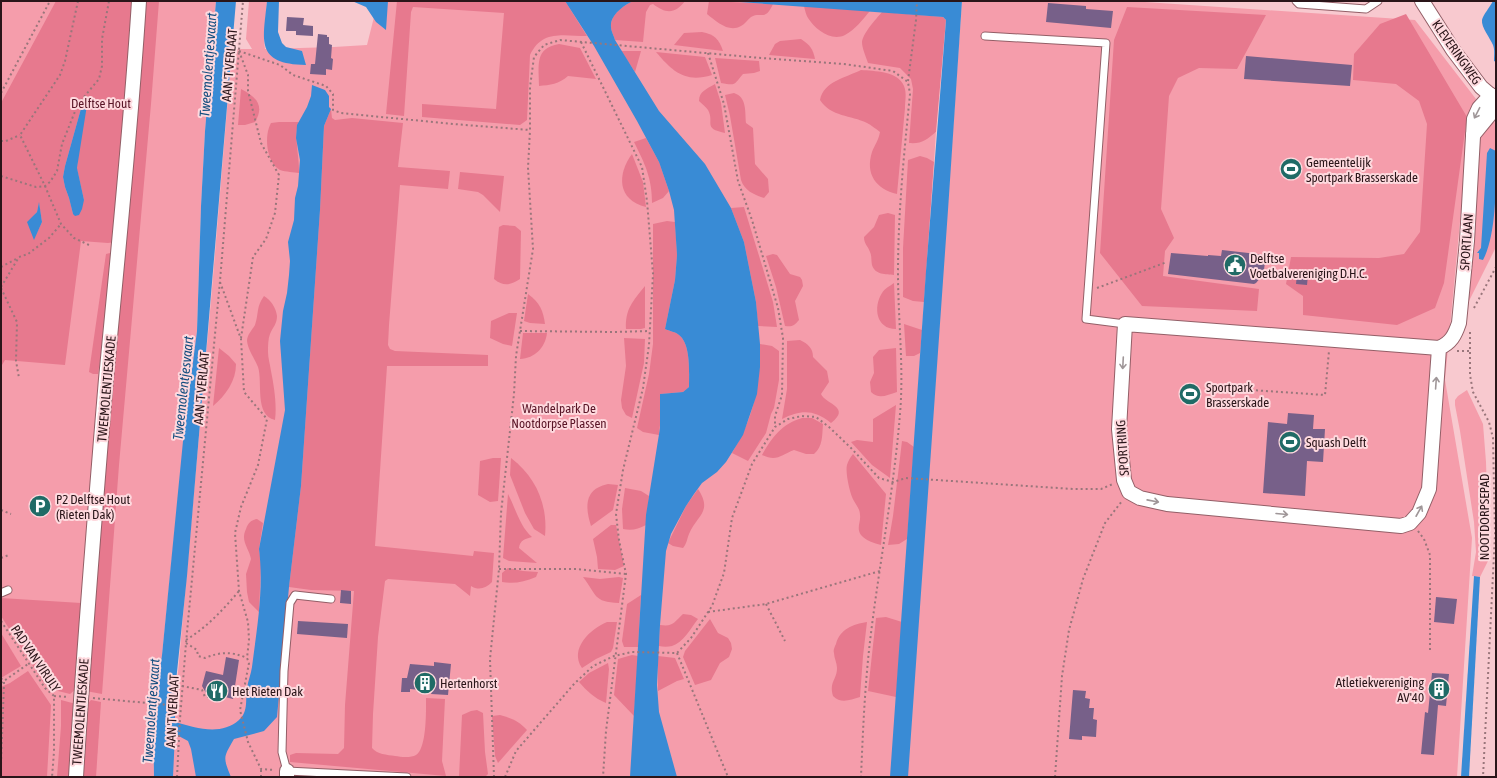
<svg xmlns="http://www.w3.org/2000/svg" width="1497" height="778" viewBox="0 0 1497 778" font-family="'Asap Condensed',sans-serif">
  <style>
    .green { fill: #f59dab }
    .forest { fill: #e7798e; fill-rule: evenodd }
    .water { fill: #398bd5 }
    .building { fill: #776089 }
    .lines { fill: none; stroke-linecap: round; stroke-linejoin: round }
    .lane-casing { stroke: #935f67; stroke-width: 9 }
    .street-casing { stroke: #935f67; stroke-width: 16 }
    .path { stroke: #99767b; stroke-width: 2; stroke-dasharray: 2 3; stroke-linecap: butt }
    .lane { stroke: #fff; stroke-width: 7 }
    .street { stroke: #fff; stroke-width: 14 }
    .oneway { stroke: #9f9698 }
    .labels { text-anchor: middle; stroke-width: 4; stroke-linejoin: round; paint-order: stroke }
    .street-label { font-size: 13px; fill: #2a1519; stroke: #fed9de }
    .park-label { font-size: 13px; fill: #5a1527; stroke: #fed9de }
    .poi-label { font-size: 13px; fill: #2a1519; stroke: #fed9de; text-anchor: start }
    .water-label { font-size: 14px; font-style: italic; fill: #144e7f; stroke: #fed9de }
  </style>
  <rect width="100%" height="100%" fill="#f8c9cf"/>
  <g class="green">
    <polygon points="1,1 216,1 205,131 201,206 197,331 190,382 162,655 155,698 153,722 154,777 1,777"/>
    <polygon points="249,1 267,1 264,41 265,49 334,47 367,45 378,1 903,1 941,3 935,133 936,132 934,162 933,162 893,777 170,777 171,751 212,289 232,49 252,49 246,39"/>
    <polygon points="962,1 1130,1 1415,20 1476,99 1470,116 1445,380 1472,538 1457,777 907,777"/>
    <polygon points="1496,122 1496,247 1463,313 1479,135 1491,123"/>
    <polygon points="1467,390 1483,424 1486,462 1489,559 1480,577 1472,576 1476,552 1474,522 1460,431 1455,405 1455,400 1458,396"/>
  </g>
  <g class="forest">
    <path d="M56,1H135L115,242L108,243L81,241L65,365L5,360L2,365L1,371V103ZM82,105L77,169L84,200L73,214L69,198L65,187L63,177L65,166ZM39,203L42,222L34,239L32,218L37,212Z"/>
    <polygon points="145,1 159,1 151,104 119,465 102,694 86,691 93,551 131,189"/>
    <path d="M397,1H565L587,36C564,36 542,29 530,55L527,120L520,125L422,117V104L496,109L504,13L413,7L411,12L404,116L386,114Z"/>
    <path d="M633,1H685C675,14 666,14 653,4L650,5L646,12L643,42L615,40C614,36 611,31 611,27C610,15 623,6 633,1Z"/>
    <path d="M709,1L773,4C765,22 761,11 751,17C747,20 745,24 741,26C729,33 717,22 707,14Z"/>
    <path d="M804,6L870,11C863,19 855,30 845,35C831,42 815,29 808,18C806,15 805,10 804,6Z"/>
    <polygon points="1127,7 1266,15 1237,69 1199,68 1178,78 1169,96 1161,209 1174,238 1165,251 1163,276 1259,289 1257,311 1142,306 1100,253 1114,40"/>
    <path d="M882,12L943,17L946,20L936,132C926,140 922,144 909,143L913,89L911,79L900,68L868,63C866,57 862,48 862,42C863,33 876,19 882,12Z"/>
    <polygon points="1406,14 1467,117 1444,283 1435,308 1397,325 1303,315 1303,296 1286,284 1291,257 1379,258 1404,254 1420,232 1427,124 1419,101 1396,84 1353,80 1354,54 1380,24"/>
    <path d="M702,32C714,34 719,39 723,51L674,45L684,33Z"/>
    <path d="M801,39C810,45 813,49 815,59L769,55L775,44L780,41Z"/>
    <path d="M559,44L580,48L596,79L568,76C559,84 550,85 539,86C539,66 534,48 559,44Z"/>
    <polygon points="621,51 641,51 635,72"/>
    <path d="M656,52L705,57L712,75C685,83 673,72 656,52Z"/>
    <path d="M715,58L759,61L760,71L754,73L743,74C734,84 737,86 721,83Z"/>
    <path d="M861,70C874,71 898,71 904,86C907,93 905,101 905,108L897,194C876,189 865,174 872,152C875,144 878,142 880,132C876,129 871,125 867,123C851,115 831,117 820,100C824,81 845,78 861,70Z"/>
    <path d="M715,84L721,103L725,133C702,128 715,123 708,110C706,107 702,104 699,101C699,91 707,89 715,84Z"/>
    <path d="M241,89C256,97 265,105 255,122L245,125H238Z"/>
    <path d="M734,93C747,97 745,112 746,123L753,128L755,164L768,179L769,192L764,198C754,195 744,190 741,180L730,116L725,95Z"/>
    <path d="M331,109L332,118L335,120L352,118L403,123L398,167L450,171L448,189L400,185L389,325L388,345L390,349L395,351L488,355V366H387L375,546L473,556L474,551L494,553L492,582C486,588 479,591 471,586L470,596L455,584L388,579L385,581L378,637L373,714L372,748C377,754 387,755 395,756C401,757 411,758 416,755C427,748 426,710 426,698L445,699L442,761L446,776L290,762V755L296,753L338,754L344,748L345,705L354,591L311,590L289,587L301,486L320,210L324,126Z"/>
    <path d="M279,122H299C293,132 300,160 299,173C294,172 286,172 280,170C266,162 264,135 271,123Z"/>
    <path d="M646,138L659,162L669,191L663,198L652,203C652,178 645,164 634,142Z"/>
    <path d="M632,154L643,182L646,207C617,200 617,174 632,154Z"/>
    <polygon points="920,156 927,158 934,162 924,302 913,301 903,297 903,248 908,160"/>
    <polygon points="460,172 504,176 500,212 483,195 478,192 458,189"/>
    <polygon points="744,207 764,272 773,302 777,327 758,326 756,302 744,242 731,208"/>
    <path d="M888,213L895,215L894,275C886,274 875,275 872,265C871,261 872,256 870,252C868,246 864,244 864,237L874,227L879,215Z"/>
    <path d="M667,221L675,222L677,255L675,280L665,329C669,331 676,332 679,335C691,344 689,373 689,387L683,392L660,394L661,415L659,435L643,432L637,428L649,374L653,344V224Z"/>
    <path d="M503,225L515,226L521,231L520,279C510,285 504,287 494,279L499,227Z"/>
    <polygon points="110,253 114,257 114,264 98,374 93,374 89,372 106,254"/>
    <path d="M773,254L777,255L790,274L800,277L802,280L803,286L795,301L799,320C794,326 792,327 785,326L776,287L766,256Z"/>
    <path d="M894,283L896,329C876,329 873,307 882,293C885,288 890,286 894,283Z"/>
    <path d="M645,286V328L641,329H626C625,309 633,301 645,286Z"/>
    <path d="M528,294C540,303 543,310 545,324L530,323L524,321Z"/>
    <path d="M264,296C271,300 276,308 277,316C277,324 273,327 270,334C268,339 268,346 268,352C268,358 270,364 271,371C274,386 277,405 275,420C254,415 263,382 258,367C255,359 248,350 247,341C247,335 252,330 255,325C259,313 256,307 264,296Z"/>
    <polygon points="509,313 517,313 512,346 503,344 490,338 491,321"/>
    <polygon points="904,324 922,330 920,353 914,356 906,356"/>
    <path d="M523,333H547C545,348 535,358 520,359Z"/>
    <polygon points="624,338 645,339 644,363 632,418 626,415 622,408 621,400 626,366"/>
    <path d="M800,340C808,344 813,348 813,357L827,371L829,382L821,394C825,404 852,407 831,423C813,409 801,410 782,419L787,389V341Z"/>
    <path d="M760,344L772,346L779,351V380L774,408L771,414L766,433L748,461L732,453C754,417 760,387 760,344Z"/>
    <path d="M219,348L229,356L236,364C236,381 226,395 213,406Z"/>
    <path d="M896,348L897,392C887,395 879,400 871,392L870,382L874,373L873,357L879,350Z"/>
    <polygon points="896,405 890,478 872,465 851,442 857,440 873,442 873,419"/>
    <path d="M802,418H812L823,424C822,436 823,446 814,454H806L794,450C781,455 777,462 762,455C772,437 782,424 802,418Z"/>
    <polygon points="902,441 907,442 914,447 907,539 899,544 888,545 893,516"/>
    <path d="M853,454L886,494L881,545C874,543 866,541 861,535C856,528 861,522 860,515C860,509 856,505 854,501C850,495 845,472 847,465C848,461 850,458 853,454Z"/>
    <polygon points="493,458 501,458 498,501 490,502 478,495 480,461"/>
    <path d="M511,458C536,477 548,505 545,536L534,529L525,513L510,475Z"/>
    <path d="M608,484L618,485L613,510L591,526C585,507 584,489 608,484Z"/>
    <path d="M625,488L641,491L649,496L646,525C638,529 632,531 623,529L622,509Z"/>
    <path d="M698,489C713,512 697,515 689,534C687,539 687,543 683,548L673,546L668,543L686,506Z"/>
    <path d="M508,494C515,507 520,527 532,537C525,539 520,540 519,548L537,563L509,561L503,558Z"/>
    <path d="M257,519L263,523L259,549L261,563L259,612L249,602L247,592L246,574L251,559C249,548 240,541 246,529C248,523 251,520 257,519Z"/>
    <polygon points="611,525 616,525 624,566 615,570 598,569 597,557 593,539"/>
    <path d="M508,568L523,571L538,572L536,577C524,582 514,584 502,582V573Z"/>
    <path d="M583,577L600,579L619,577L623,578L619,603C593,602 597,595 583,577Z"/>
    <polygon points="641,595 638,647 624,647 622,641 627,604"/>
    <polygon points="1,598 81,603 76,689 70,694 50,689 43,682 1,616"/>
    <path d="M683,614L691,615L698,619C691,628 683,643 672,646C668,647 663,647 659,646L660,625C674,627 674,622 683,614Z"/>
    <polygon points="886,617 902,622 896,697 868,691 876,618"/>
    <polygon points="710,619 718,633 728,638 731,643 732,649 729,657 720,663 711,680 695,685 683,657 685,651"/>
    <path d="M607,622H617L613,648L611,652L596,659L582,668C569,649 590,629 607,622Z"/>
    <path d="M867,622L863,656L860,697C850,700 841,704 833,696C829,681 837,680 837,668C837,663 834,658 834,653C833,650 835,646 836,644C840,629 853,624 867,622Z"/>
    <polygon points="1,633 21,666 1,678"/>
    <polygon points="632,655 638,656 634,716 614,695 618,659"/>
    <polygon points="658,656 675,658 684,679 677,681 658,691"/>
    <path d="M608,663L609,669L606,703C594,698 587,691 579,682L589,673Z"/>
    <polygon points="28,671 51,705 47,777 1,777 1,687 10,683"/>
    <polygon points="61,700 76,704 73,777 57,777 61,726"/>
    <polygon points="91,700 101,702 96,777 82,777 85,707"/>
    <polygon points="477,710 483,713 485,752 488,774 485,777 459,777 462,715 471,711"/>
    <path d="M500,715C511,718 519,721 527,730L498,763L495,756L492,716Z"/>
  </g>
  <g class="water">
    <path d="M216,1H236L187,576L175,691V722C196,728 221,736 239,720C249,711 245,699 247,688C248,681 251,674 252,667C257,628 264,588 259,549L285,410L280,341L283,311L287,293L289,275L290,261L288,242L294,220L295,198L298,186L300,160L296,138L297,125L307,107L311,96L312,85L325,90L329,96V107L331,109L324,126L320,210L301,486L289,587L277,717L264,731L234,739C223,758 223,757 231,777H196L191,749L188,741L175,734L173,777H154L153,717L155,700L162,655L184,431L197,331L201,206L205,131Z"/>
    <path d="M267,1H279L278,32L282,43L286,47L302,51L306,65C255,64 263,41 267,1Z"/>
    <polygon points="352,1 388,1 386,30 376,22 366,7"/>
    <path d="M565,1H633C623,6 610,15 611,27C611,31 614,36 615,40L659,111L705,164L731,208L744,242L756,302L760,344V367L757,394L743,435L726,462L717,472L702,483L694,494L686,506L671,534L666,551L660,625L657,685L659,712L677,777H630L646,515L660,428V394L683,392L689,387C689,373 691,344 679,335C676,332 669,331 665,329L675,280L677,255L674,210L669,191L659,162L637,121L594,46Z"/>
    <polygon points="726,1 962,1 948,210 908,777 890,777 926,271 946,20 943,17"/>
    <path d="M1493,1H1496V62L1494,61C1494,56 1495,50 1493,45C1490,38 1481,27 1482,20C1483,15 1490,7 1493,1Z"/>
    <polygon points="85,103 87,105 77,168 84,200 82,209 79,215 75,216 73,214 69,198 65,187 63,177 65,166 82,105"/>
    <path d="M1490,148L1496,151C1496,182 1497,234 1483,260L1479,259V253H1477L1481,248L1487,153Z"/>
    <polygon points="39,202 42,222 34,240 27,222 37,212"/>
    <polygon points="1474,576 1480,577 1469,777 1461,777"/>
  </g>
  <g class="building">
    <polygon points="1048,3 1086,6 1086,9 1113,11 1111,28 1046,22"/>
    <polygon points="287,17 304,18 303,25 313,26 313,36 296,35 296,31 286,31"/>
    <polygon points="318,34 327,35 327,37 329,37 329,44 332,45 331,58 333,59 332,70 326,69 326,75 310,74 311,64 315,64"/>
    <polygon points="1246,56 1352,65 1350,86 1244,79"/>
    <polygon points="1222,250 1266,255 1263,277 1261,277 1256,283 1254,284 1168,274 1171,253 1208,256 1208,255 1221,256"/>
    <polygon points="1297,274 1308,275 1307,285 1296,284"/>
    <polygon points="1288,413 1314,415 1313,429 1325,429 1323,462 1307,461 1305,496 1263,493 1268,422 1287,424"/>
    <polygon points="341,590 351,591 351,604 340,603"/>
    <polygon points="1436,597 1457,599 1454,624 1434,622"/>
    <polygon points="298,621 348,624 347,638 297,634"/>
    <polygon points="226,657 239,660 233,699 225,697 218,701 210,700 202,686 206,671 223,675"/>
    <polygon points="434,662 451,664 448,695 431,694 432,691 410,689 410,692 401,692 402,678 407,678 410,664 434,666"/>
    <polygon points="1432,673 1449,674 1446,706 1438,705 1434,755 1421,754 1425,712 1428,713"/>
    <polygon points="1073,690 1086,691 1085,698 1090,699 1089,708 1094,708 1093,719 1097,720 1096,737 1082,736 1082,740 1069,739"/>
  </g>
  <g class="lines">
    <g class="lane-casing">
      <g id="lane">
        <polyline points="1296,1 1299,4 1366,9 1378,1"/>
        <polyline points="985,36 1106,43 1086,319 1125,324"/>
        <polyline points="1,593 8,590"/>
        <polyline points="331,599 295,595 290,603 284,671 282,752 287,771 407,777"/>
      </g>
    </g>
    <g class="street-casing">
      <g id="street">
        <polyline points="1422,1 1453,50 1481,87 1496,100"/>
        <polyline points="1473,135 1496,107"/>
        <path d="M1439,348L1429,489L1419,513L1410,523L1401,526L1167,504L1140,498L1129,492L1124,480L1119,429L1125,324L1439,348C1451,343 1455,335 1459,323L1467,241L1474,119L1479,108L1491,95"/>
        <path d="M76,777C84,644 95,512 106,379C118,253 131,127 139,1"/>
        <polyline points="287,777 287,771"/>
      </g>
    </g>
    <g class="path">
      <polyline points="78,1 65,61 60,75 20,135 45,186 61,224 74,238 89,245"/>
      <polyline points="581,42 642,167 647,201 653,274 649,345 643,388 623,470 616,514 619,540 626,574 606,731 603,777"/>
      <path d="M239,51L280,65L293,75L326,86L333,94V110L341,113L453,124L530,130V87L534,57L544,45L560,40L761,58L844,64L893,71L908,82L910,94C904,154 898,213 898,273C898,320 904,367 900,414C894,488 880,560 871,633C865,681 863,729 861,777"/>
      <polyline points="239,51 248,75 248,91 261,143 279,175 275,213 266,239 253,257 241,338"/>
      <polyline points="708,53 724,104 738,181 752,220 778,308 783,338 782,395 775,416 775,427"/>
      <polyline points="908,81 916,20 917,1"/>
      <polyline points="1,93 50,1"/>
      <polyline points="1,141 6,141 20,135"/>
      <polyline points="1,176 36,187 45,186 50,182 57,171 62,144 78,104 99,79 102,66 102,39 109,1"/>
      <polyline points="1,267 18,258"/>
      <polyline points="220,282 241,339 244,392 267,419 258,465 241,507 235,533 239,591 248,622 249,640 247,658"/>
      <polyline points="1,287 19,257 28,254 49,238 61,224"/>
      <polyline points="1,288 17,322 16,361 19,378"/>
      <polyline points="1097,288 1167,262"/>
      <polyline points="1474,308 1496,267"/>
      <polyline points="520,331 614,332 650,331"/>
      <polyline points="1470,332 1470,375 1473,392 1489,422 1493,438 1495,534 1483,777"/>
      <polyline points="1457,351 1470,351"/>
      <polyline points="1251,390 1325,395 1329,351"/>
      <polyline points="1,510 11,514"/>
      <polyline points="1418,531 1424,539 1430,555 1430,650"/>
      <polyline points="1,558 9,555"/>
      <polyline points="499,569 577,569 626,574"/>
      <polyline points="766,604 785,641"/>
      <polyline points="708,612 766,604 880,571"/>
      <polyline points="1,621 45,688 54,696 54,752 52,777"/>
      <path d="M186,640C207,627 223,610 239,591"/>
      <path d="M186,643L197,650L198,656L205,658C220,652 231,651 247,658L249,663L240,710L248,742L261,769L275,770"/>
      <polyline points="677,653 728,777"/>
      <polyline points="1,678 4,682 1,765"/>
      <polyline points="1,683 28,664"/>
      <polyline points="182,686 202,690 205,697 208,697"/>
      <polyline points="54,696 69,697"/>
      <polyline points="93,698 180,706"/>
      <polyline points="177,777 180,719 186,643 220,281 243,1"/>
      <polyline points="261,777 261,769"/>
      <polyline points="494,777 490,659 499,569 501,513 514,394 516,356 533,249 528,168 530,130"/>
      <polyline points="505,777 516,751 574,684 593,666 614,656 632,652 677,653 691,638 712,606 724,573 732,518 752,464 775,427 788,419 802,416 816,417 829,427 851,448 879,478 893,482 906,478 1073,489 1101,489 1113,484"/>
      <polyline points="1055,777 1062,676 1069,630 1083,579 1105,523 1122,501"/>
    </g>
    <use href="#lane" class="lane"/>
    <use href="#street" class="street"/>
  </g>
  <defs><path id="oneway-shaft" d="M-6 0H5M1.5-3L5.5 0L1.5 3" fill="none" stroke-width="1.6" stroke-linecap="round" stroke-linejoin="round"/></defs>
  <g class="oneway">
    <use href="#oneway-shaft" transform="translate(1477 113) rotate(117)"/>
    <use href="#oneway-shaft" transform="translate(1123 363) rotate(93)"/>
    <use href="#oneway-shaft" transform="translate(1436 383) rotate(-86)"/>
    <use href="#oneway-shaft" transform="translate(1153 501) rotate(11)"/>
    <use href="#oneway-shaft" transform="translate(1419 511) rotate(-61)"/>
    <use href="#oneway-shaft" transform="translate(1282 514) rotate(5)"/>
  </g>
  <defs>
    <g id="stadium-disc" transform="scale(1.15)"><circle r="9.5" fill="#206b66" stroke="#fed9de"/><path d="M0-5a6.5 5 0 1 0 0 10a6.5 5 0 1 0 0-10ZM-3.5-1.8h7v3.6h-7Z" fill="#fff"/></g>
    <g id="civic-disc" transform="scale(1.15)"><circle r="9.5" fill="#206b66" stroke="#fed9de"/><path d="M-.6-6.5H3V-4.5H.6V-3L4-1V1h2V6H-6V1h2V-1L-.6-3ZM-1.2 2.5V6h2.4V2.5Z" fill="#fff"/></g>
    <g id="parking-disc" transform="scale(1.15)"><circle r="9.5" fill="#206b66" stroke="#fed9de"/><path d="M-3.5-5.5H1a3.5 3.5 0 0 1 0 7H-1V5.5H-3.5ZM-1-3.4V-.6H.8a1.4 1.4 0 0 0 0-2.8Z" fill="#fff"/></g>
    <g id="building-disc" transform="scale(1.15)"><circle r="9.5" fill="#206b66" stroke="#fed9de"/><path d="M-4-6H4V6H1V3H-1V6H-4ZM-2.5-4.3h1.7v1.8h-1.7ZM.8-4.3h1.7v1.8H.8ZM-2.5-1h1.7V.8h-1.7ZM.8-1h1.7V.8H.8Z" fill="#fff"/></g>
    <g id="restaurant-disc" transform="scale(1.15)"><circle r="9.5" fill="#206b66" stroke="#fed9de"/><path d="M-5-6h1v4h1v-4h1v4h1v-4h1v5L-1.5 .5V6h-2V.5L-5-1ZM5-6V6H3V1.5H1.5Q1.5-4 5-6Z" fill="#fff"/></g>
  </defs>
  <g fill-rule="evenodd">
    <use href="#stadium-disc" x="1291" y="169"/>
    <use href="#civic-disc" x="1235" y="265"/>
    <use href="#stadium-disc" x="1190" y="394"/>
    <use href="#stadium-disc" x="1290" y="442"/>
    <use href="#parking-disc" x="40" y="506"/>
    <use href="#building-disc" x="425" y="683"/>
    <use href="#building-disc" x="1439" y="689"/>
    <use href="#restaurant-disc" x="217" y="691"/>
  </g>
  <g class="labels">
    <g class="street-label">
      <text transform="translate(1457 52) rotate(55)" y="5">KLEVERINGWEG</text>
      <text transform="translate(229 65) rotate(-85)" y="5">AAN 'T VERLAAT</text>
      <text transform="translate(1466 242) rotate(-86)" y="5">SPORTLAAN</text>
      <text transform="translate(201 388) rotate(-85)" y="5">AAN 'T VERLAAT</text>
      <text transform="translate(106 389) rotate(-85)" y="5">TWEEMOLENTJESKADE</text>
      <text transform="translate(1122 448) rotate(-94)" y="5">SPORTRING</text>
      <text transform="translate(1484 517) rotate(-90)" y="5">NOOTDORPSEPAD</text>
      <text transform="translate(36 658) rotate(56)" y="5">PAD VAN VIRULY</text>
      <text transform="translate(172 711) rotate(-87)" y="5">AAN 'T VERLAAT</text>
      <text transform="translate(80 712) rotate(-86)" y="5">TWEEMOLENTJESKADE</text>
    </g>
    <g class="park-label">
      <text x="101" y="108">Delftse Hout</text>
      <text x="559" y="413">Wandelpark De<tspan x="559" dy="15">Nootdorpse Plassen</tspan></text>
    </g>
    <g class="poi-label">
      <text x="1306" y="167">Gemeentelijk<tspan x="1306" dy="15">Sportpark Brasserskade</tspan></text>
      <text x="1250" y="263">Delftse<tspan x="1250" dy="15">Voetbalvereniging D.H.C.</tspan></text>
      <text x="1206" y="392">Sportpark<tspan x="1206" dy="15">Brasserskade</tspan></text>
      <text x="1306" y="447">Squash Delft</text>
      <text x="56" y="504">P2 Delftse Hout<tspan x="56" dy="15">(Rieten Dak)</tspan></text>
      <text x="1424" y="687" text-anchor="end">Atletiekvereniging<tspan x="1424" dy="15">AV'40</tspan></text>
      <text x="440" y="688">Hertenhorst</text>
      <text x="232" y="696">Het Rieten Dak</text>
    </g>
    <g class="water-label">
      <text transform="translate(208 65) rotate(-86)" y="5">Tweemolentjesvaart</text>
      <text transform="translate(183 388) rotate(-84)" y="5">Tweemolentjesvaart</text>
      <text transform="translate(151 711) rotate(-86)" y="5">Tweemolentjesvaart</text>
    </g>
  </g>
  <rect width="1497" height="778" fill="none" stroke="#2a1519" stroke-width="4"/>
</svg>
